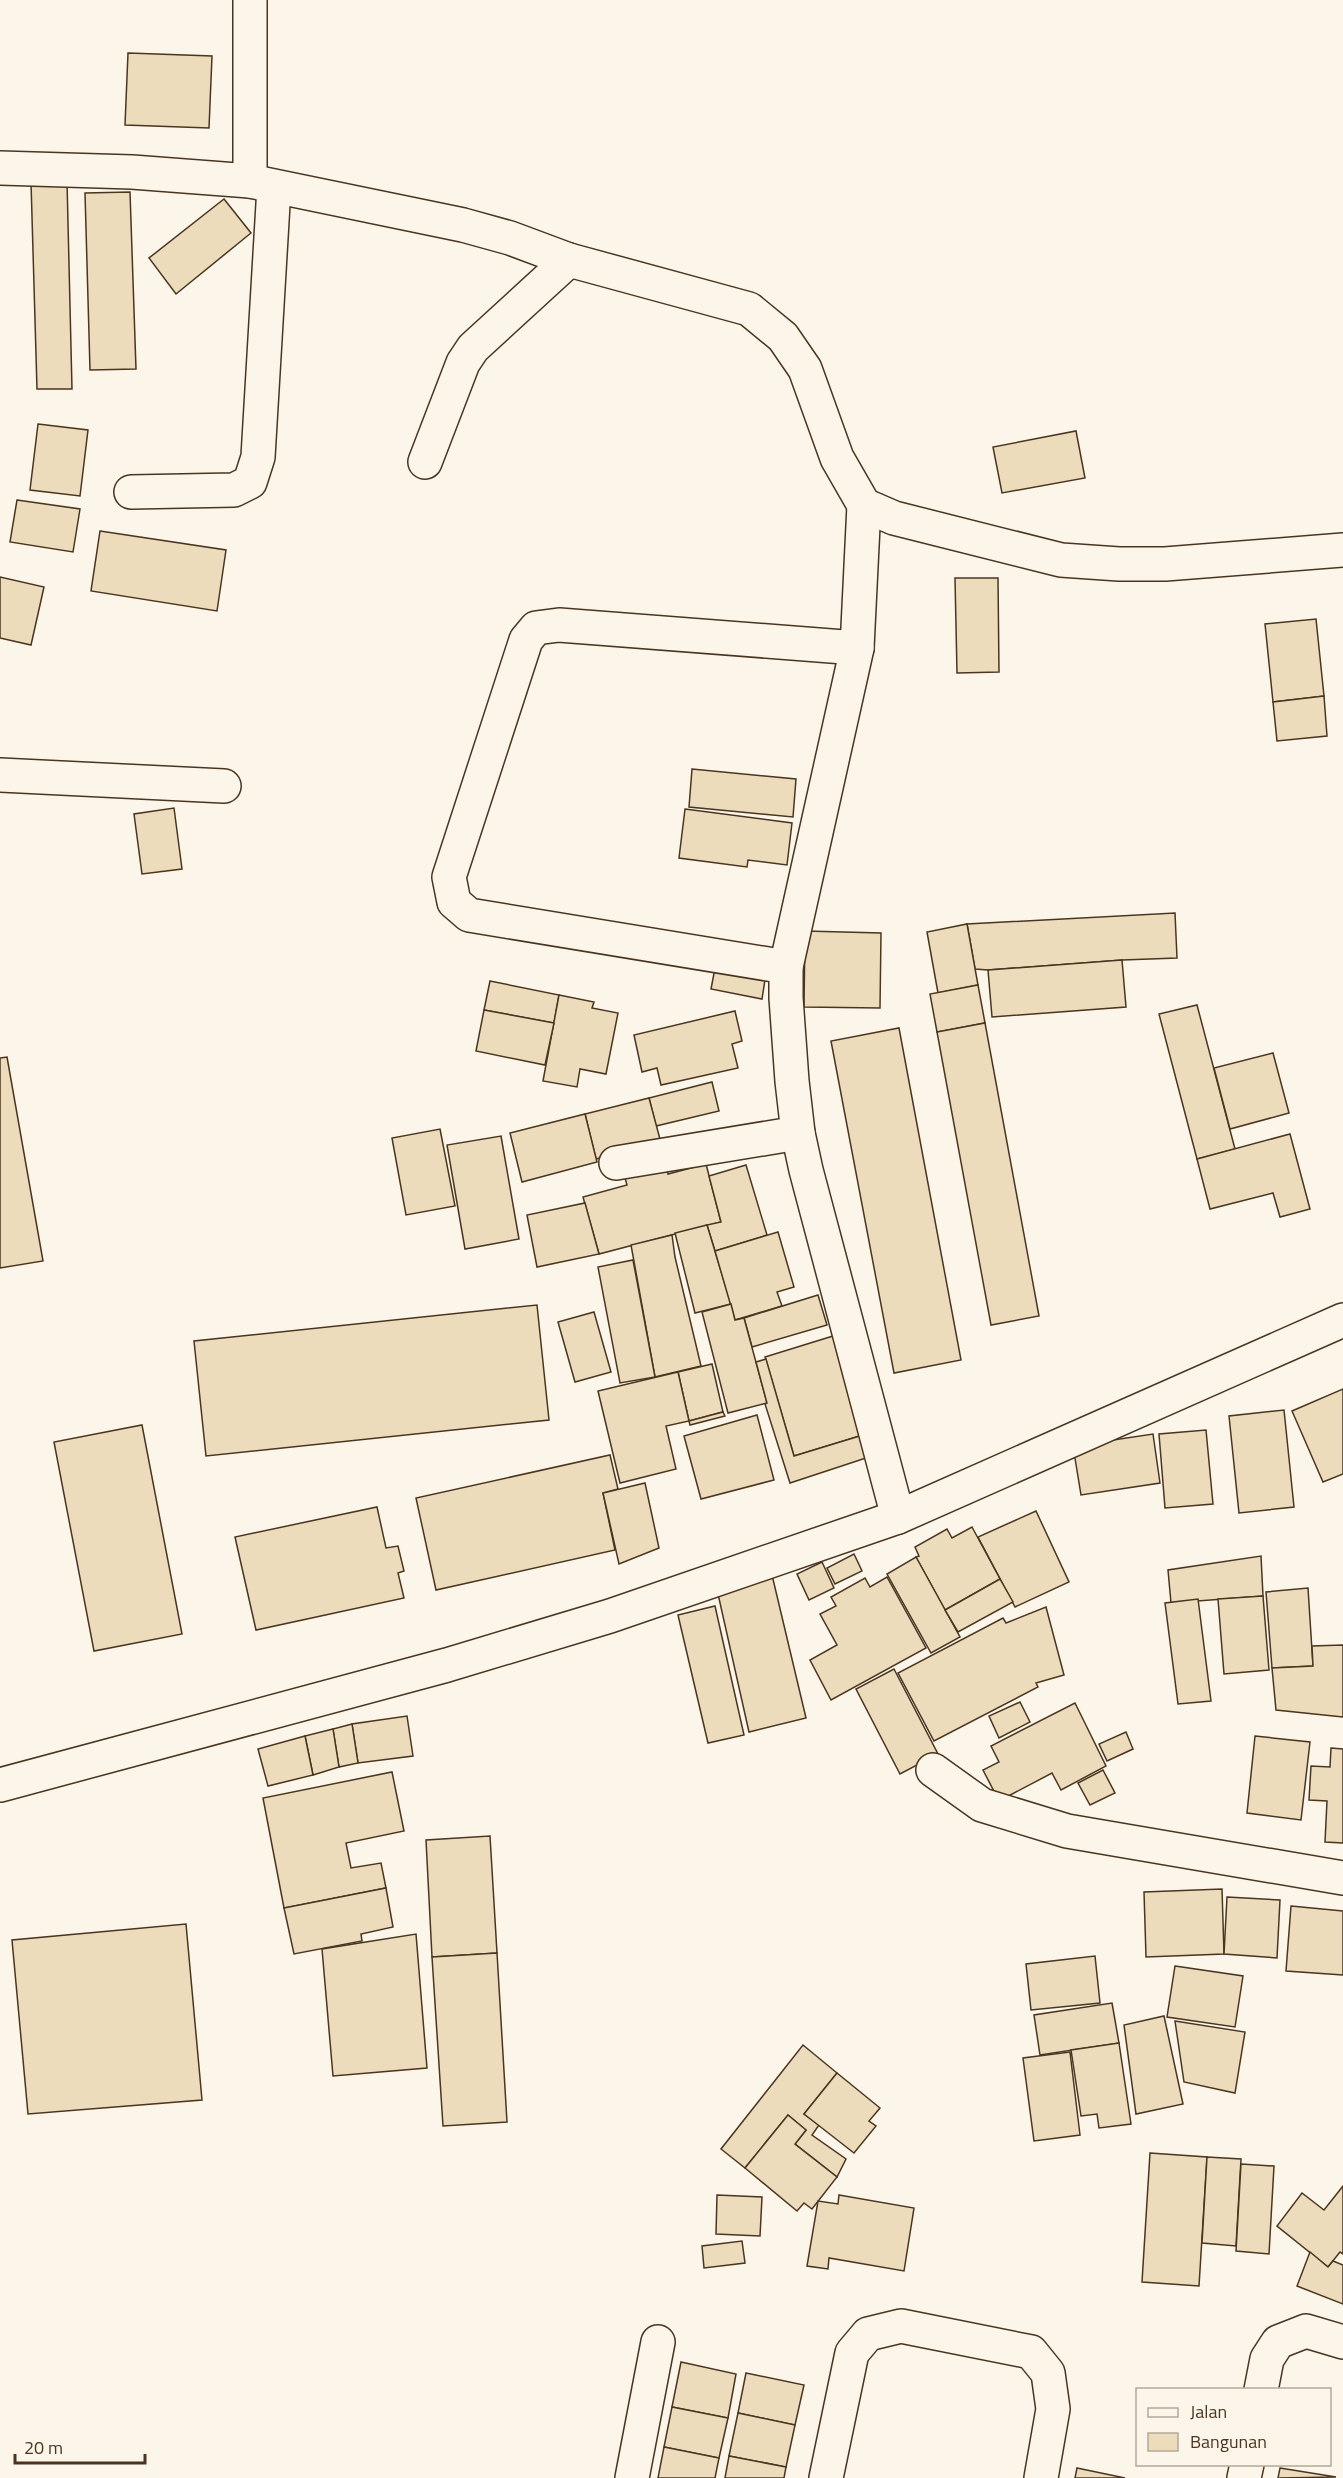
<svg xmlns="http://www.w3.org/2000/svg" width="1343" height="2478" viewBox="0 0 1343 2478" font-family="'Titillium Web',sans-serif">
  <style>
    .building { fill: #ecdcbc; stroke: #4a3520; stroke-width: 1.5 }
    .lines { fill: none; stroke-linecap: round; stroke-linejoin: round }
    .minor-casing { stroke: #4a3520; stroke-width: 36 }
    .major-casing { stroke: #4a3520; stroke-width: 36 }
    .minor { stroke: #fbf6e9; stroke-width: 33 }
    .major { stroke: #fbf6e9; stroke-width: 33 }
  </style>
  <rect width="100%" height="100%" fill="#fbf6e9"/>
  <g class="building">
    <polygon points="128,53 212,56 209,128 125,125"/>
    <polygon points="67,181 72,389 37,389 31,182"/>
    <polygon points="130,192 136,369 90,370 85,193"/>
    <polygon points="224,199 251,233 176,294 149,258"/>
    <polygon points="38,424 88,430 80,496 30,490"/>
    <polygon points="1076,431 1085,478 1002,493 993,447"/>
    <polygon points="17,500 80,509 73,552 10,542"/>
    <polygon points="100,531 226,550 217,611 91,591"/>
    <polygon points="0,577 44,587 31,645 0,638"/>
    <polygon points="955,578 998,578 999,672 957,673"/>
    <polygon points="1316,619 1324,696 1273,702 1265,624"/>
    <polygon points="1324,696 1327,736 1277,741 1273,702"/>
    <polygon points="692,769 796,779 793,817 689,807"/>
    <polygon points="174,808 182,869 142,874 134,814"/>
    <polygon points="685,809 792,823 787,865 748,860 747,867 679,858"/>
    <polygon points="1175,913 1177,958 1122,960 988,970 975,969 967,924"/>
    <polygon points="967,924 978,985 938,993 927,932"/>
    <polygon points="805,931 881,933 880,1008 804,1007"/>
    <polygon points="1122,960 1126,1007 992,1017 988,970"/>
    <polygon points="716,963 766,973 762,999 711,989"/>
    <polygon points="490,981 559,995 554,1023 484,1010"/>
    <polygon points="978,985 985,1023 937,1032 930,994"/>
    <polygon points="559,995 594,1002 592,1008 618,1013 606,1074 580,1069 577,1087 543,1081"/>
    <polygon points="1197,1005 1235,1149 1197,1159 1159,1014"/>
    <polygon points="484,1010 554,1023 545,1065 476,1051"/>
    <polygon points="735,1011 742,1041 732,1044 738,1068 661,1085 657,1068 642,1072 634,1035"/>
    <polygon points="985,1023 1039,1316 991,1325 937,1032"/>
    <polygon points="899,1028 961,1360 894,1373 831,1041"/>
    <polygon points="1273,1053 1289,1113 1230,1129 1214,1068"/>
    <polygon points="7,1057 43,1261 0,1268 0,1058"/>
    <polygon points="712,1082 719,1111 656,1126 649,1098"/>
    <polygon points="649,1098 661,1143 596,1159 585,1114"/>
    <polygon points="585,1114 597,1162 522,1182 510,1133"/>
    <polygon points="440,1129 455,1206 406,1215 392,1138"/>
    <polygon points="1290,1134 1310,1209 1280,1217 1273,1193 1210,1209 1197,1159"/>
    <polygon points="501,1136 519,1239 465,1249 447,1145"/>
    <polygon points="664,1160 668,1174 706,1164 721,1222 599,1254 583,1197 627,1185 623,1171"/>
    <polygon points="746,1165 767,1235 715,1251 707,1225 721,1222 709,1176"/>
    <polygon points="585,1203 599,1254 537,1267 527,1215"/>
    <polygon points="707,1225 731,1304 695,1313 675,1233"/>
    <polygon points="778,1232 794,1287 777,1292 782,1306 735,1320 715,1251"/>
    <polygon points="672,1235 675,1257 701,1366 655,1377 631,1245"/>
    <polygon points="633,1260 655,1377 620,1383 598,1267"/>
    <polygon points="818,1295 827,1325 752,1347 744,1318"/>
    <polygon points="731,1304 735,1320 744,1318 767,1403 728,1413 702,1312"/>
    <polygon points="537,1305 549,1420 206,1456 194,1341"/>
    <polygon points="594,1312 611,1372 575,1382 558,1322"/>
    <polygon points="833,1336 863,1435 794,1456 765,1357"/>
    <polygon points="766,1359 794,1456 863,1435 869,1457 790,1483 765,1404 767,1403 756,1362"/>
    <polygon points="712,1364 723,1412 689,1421 678,1372"/>
    <polygon points="678,1372 689,1421 666,1426 676,1469 620,1483 598,1391"/>
    <polygon points="1343,1389 1343,1474 1323,1482 1292,1411"/>
    <polygon points="1284,1410 1294,1507 1239,1513 1229,1416"/>
    <polygon points="723,1412 725,1416 690,1425 689,1421"/>
    <polygon points="757,1415 774,1480 701,1499 684,1436"/>
    <polygon points="142,1425 182,1634 94,1651 54,1442"/>
    <polygon points="1206,1430 1213,1504 1165,1508 1159,1434"/>
    <polygon points="1153,1434 1160,1483 1081,1495 1073,1446"/>
    <polygon points="610,1455 618,1489 603,1493 615,1550 436,1590 416,1498"/>
    <polygon points="645,1483 659,1548 619,1564 603,1493"/>
    <polygon points="377,1507 386,1548 398,1546 404,1571 398,1573 404,1598 256,1630 235,1537"/>
    <polygon points="1036,1511 1069,1582 1015,1607 978,1537"/>
    <polygon points="972,1527 1000,1579 945,1610 916,1557 919,1556 915,1547 947,1529 952,1538"/>
    <polygon points="854,1554 862,1571 835,1584 827,1568"/>
    <polygon points="1261,1556 1263,1596 1171,1603 1168,1570"/>
    <polygon points="916,1557 960,1637 931,1653 887,1574"/>
    <polygon points="822,1562 834,1588 809,1600 797,1574"/>
    <polygon points="772,1575 806,1718 749,1732 718,1594"/>
    <polygon points="887,1577 926,1648 831,1700 810,1660 837,1645 820,1614 836,1606 831,1597 865,1578 870,1587"/>
    <polygon points="1000,1579 1013,1602 958,1632 945,1610"/>
    <polygon points="1308,1588 1313,1666 1272,1668 1266,1592"/>
    <polygon points="1263,1596 1269,1670 1224,1674 1218,1599"/>
    <polygon points="1198,1599 1211,1701 1178,1704 1165,1603"/>
    <polygon points="715,1606 744,1735 708,1743 678,1615"/>
    <polygon points="1046,1607 1064,1675 1036,1683 1038,1687 934,1741 898,1673 1003,1618 1006,1623"/>
    <polygon points="1343,1645 1343,1717 1276,1710 1272,1668 1313,1666 1312,1646"/>
    <polygon points="894,1669 938,1754 900,1774 856,1689"/>
    <polygon points="1020,1702 1030,1722 999,1738 989,1716"/>
    <polygon points="1075,1703 1106,1766 1061,1790 1052,1773 999,1801 983,1770 999,1762 991,1746"/>
    <polygon points="407,1716 413,1756 358,1763 352,1724"/>
    <polygon points="352,1724 358,1763 339,1767 333,1729"/>
    <polygon points="333,1729 339,1767 313,1775 305,1736"/>
    <polygon points="1126,1732 1133,1749 1107,1761 1099,1744"/>
    <polygon points="305,1736 313,1775 268,1786 258,1749"/>
    <polygon points="1255,1736 1310,1742 1301,1820 1247,1813"/>
    <polygon points="1331,1748 1343,1749 1343,1843 1325,1842 1327,1801 1309,1800 1311,1766 1330,1767"/>
    <polygon points="1103,1770 1115,1793 1090,1805 1078,1783"/>
    <polygon points="392,1772 404,1831 346,1843 351,1868 381,1863 386,1888 284,1908 263,1798"/>
    <polygon points="490,1836 497,1953 432,1957 426,1840"/>
    <polygon points="386,1888 393,1927 361,1934 362,1941 294,1954 284,1908"/>
    <polygon points="1222,1889 1224,1954 1146,1957 1144,1892"/>
    <polygon points="1227,1897 1280,1900 1277,1958 1224,1954"/>
    <polygon points="1291,1906 1343,1911 1343,1975 1286,1971"/>
    <polygon points="186,1924 202,2100 28,2114 12,1940"/>
    <polygon points="416,1934 427,2068 333,2076 322,1949"/>
    <polygon points="497,1953 507,2122 443,2126 432,1957"/>
    <polygon points="1095,1956 1100,2003 1031,2010 1026,1964"/>
    <polygon points="1175,1966 1243,1976 1235,2027 1167,2017"/>
    <polygon points="1112,2003 1119,2043 1040,2055 1034,2015"/>
    <polygon points="1164,2016 1183,2104 1136,2114 1124,2025"/>
    <polygon points="1175,2021 1245,2032 1235,2093 1184,2082"/>
    <polygon points="1119,2043 1131,2124 1099,2128 1097,2114 1081,2116 1071,2050"/>
    <polygon points="803,2045 837,2073 804,2114 819,2125 812,2135 846,2159 837,2177 795,2144 806,2130 788,2115 745,2168 721,2149"/>
    <polygon points="1070,2052 1080,2135 1034,2141 1023,2058"/>
    <polygon points="837,2073 880,2108 869,2121 876,2126 854,2153 804,2114"/>
    <polygon points="788,2115 806,2130 795,2144 837,2177 812,2209 804,2203 797,2211 745,2168"/>
    <polygon points="1150,2153 1207,2157 1199,2286 1142,2282"/>
    <polygon points="1207,2157 1241,2159 1236,2246 1202,2243"/>
    <polygon points="1241,2164 1274,2166 1269,2254 1236,2251"/>
    <polygon points="1343,2186 1343,2254 1340,2252 1328,2267 1277,2226 1302,2193 1324,2210"/>
    <polygon points="717,2195 762,2197 760,2236 716,2234"/>
    <polygon points="839,2195 914,2208 904,2271 829,2258 828,2269 807,2266 818,2201 838,2204"/>
    <polygon points="742,2241 745,2263 704,2268 702,2246"/>
    <polygon points="1310,2252 1328,2267 1333,2261 1343,2265 1343,2304 1297,2286"/>
    <polygon points="681,2362 736,2374 728,2418 672,2407"/>
    <polygon points="746,2373 804,2385 795,2425 738,2413"/>
    <polygon points="672,2407 728,2418 719,2458 664,2447"/>
    <polygon points="738,2413 795,2425 786,2467 729,2456"/>
    <polygon points="664,2447 719,2458 715,2478 658,2478"/>
    <polygon points="729,2456 786,2467 784,2478 725,2478"/>
    <polygon points="1077,2468 1125,2478 1075,2478"/>
    <polygon points="1280,2468 1336,2477 1278,2478"/>
  </g>
  <g class="lines">
    <g class="minor-casing">
      <g id="minor">
        <polyline points="250,0 250,181"/>
        <polyline points="0,168 132,172 250,181 463,225 510,238 569,260 749,309 783,337 805,369 837,458 864,505 894,518 1061,560 1119,564 1165,564 1343,550"/>
        <polyline points="425,462 463,363 473,348 569,260"/>
        <polyline points="131,492 234,490 250,482 258,457 274,187"/>
        <polyline points="864,505 857,648 786,967 786,998 792,1081 798,1133 806,1170 898,1517"/>
        <polyline points="0,775 224,786"/>
        <polyline points="786,967 469,915 454,902 449,877 526,640 536,628 559,625 857,648"/>
        <polyline points="616,1163 798,1133"/>
        <polyline points="933,1770 982,1805 1067,1831 1343,1878"/>
        <polyline points="1261,2390 1267,2359 1278,2342 1306,2331 1343,2342"/>
        <polyline points="632,2478 658,2342"/>
        <polyline points="826,2478 852,2353 868,2334 901,2326 1031,2352 1048,2373 1053,2409 1041,2478"/>
        <polyline points="1244,2478 1247,2464"/>
      </g>
    </g>
    <g class="major-casing">
      <polyline id="major" points="0,1785 447,1665 610,1616 898,1517 1343,1320"/>
    </g>
    <use href="#minor" class="minor"/>
    <use href="#major" class="major"/>
  </g>
  <rect x="1136" y="2388" width="195" height="78" fill="#fbf6e9" stroke="#b4a999" stroke-width="1.5"/>
  <rect x="1148" y="2408" width="30" height="9" fill="#fbf6e9" stroke="#b4a999" stroke-width="1.5"/>
  <text x="1190" y="2418" font-size="18" fill="#4a3520">Jalan</text>
  <rect x="1148" y="2433" width="30" height="18" fill="#ecdcbc" stroke="#b4a999" stroke-width="1.5"/>
  <text x="1190" y="2448" font-size="18" fill="#4a3520">Bangunan</text>
  <path d="M15 2454v9h130v-9" fill="none" stroke="#4a3520" stroke-width="3"/>
  <text x="24" y="2454" font-size="18" fill="#4a3520" stroke="#fbf6e9" stroke-width="4.5" paint-order="stroke">20 m</text>
</svg>
